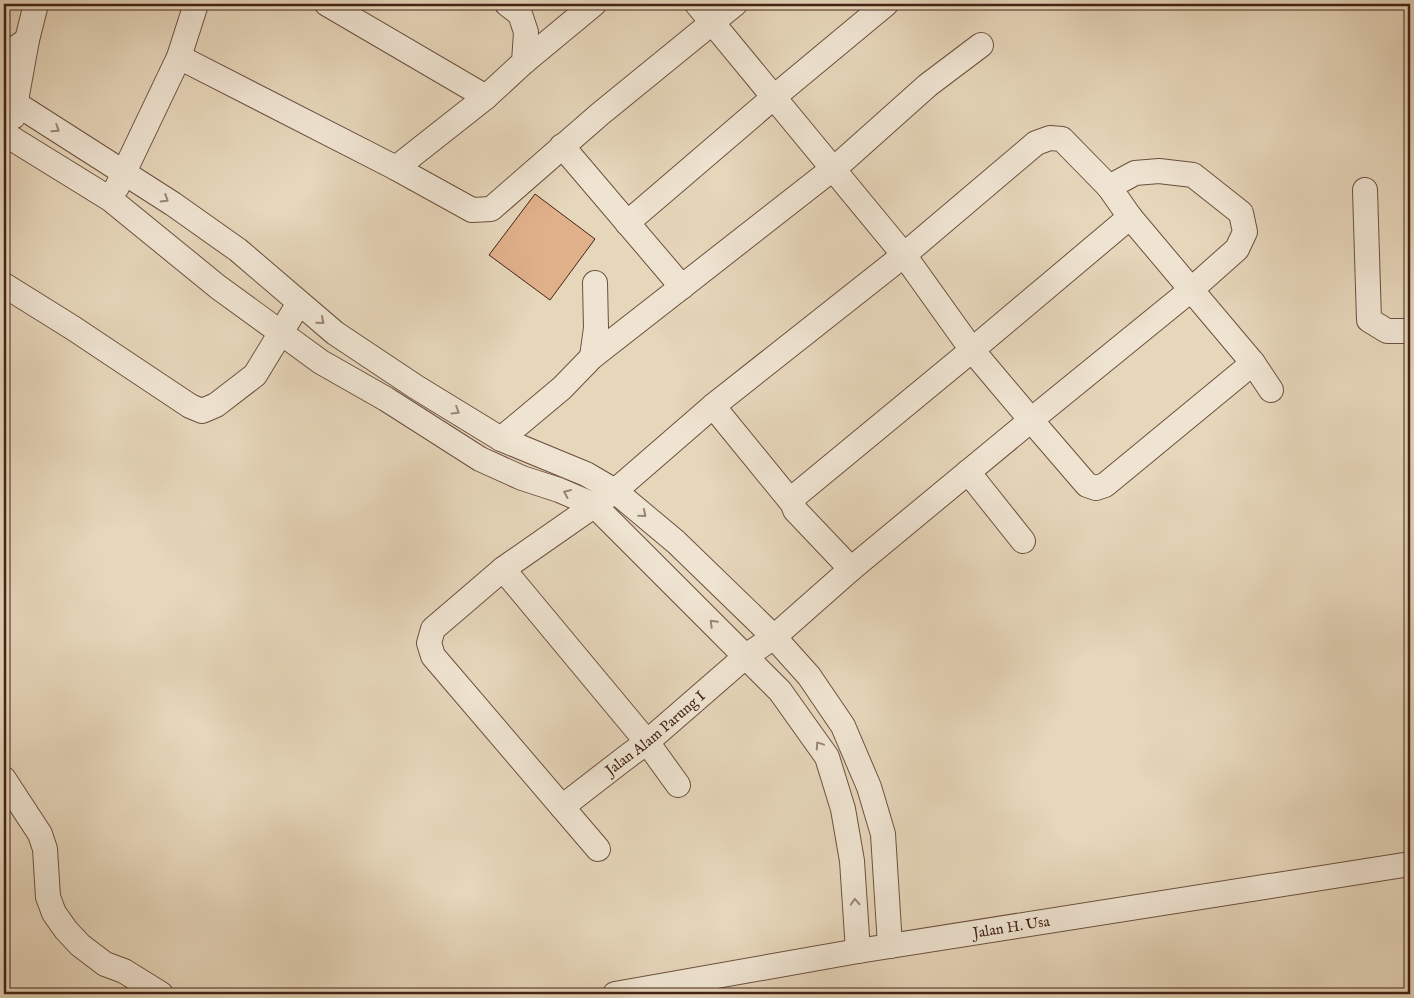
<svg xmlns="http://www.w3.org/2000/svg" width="1414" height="998" viewBox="0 0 1414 998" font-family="'IM FELL English',serif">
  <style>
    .building { fill: #e0b08b; stroke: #432316 }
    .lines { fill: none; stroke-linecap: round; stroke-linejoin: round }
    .minor-casing { stroke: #6c503f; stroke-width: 26 }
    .minor { stroke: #efe4d2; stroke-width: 24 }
    .oneway { stroke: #998474 }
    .labels { text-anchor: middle; stroke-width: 4; stroke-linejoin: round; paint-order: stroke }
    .street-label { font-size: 15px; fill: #432316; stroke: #efe4d2 }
  </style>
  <rect width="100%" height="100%" fill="#e6d6ba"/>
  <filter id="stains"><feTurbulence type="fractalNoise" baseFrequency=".004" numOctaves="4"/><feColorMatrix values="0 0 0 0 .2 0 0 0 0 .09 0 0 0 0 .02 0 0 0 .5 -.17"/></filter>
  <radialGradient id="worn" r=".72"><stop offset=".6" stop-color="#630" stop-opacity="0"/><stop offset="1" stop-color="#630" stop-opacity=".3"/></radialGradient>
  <polygon class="building" points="535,194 595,239 550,300 489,255"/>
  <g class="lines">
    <g class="minor-casing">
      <g id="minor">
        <polyline points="327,4 486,97"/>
        <polyline points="4,56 27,40"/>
        <polyline points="179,57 396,168 472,210 491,209 600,114 735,4"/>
        <polyline points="524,62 594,4"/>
        <polyline points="15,103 173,204 238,250 335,333 416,387 501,439 586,474 615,491 676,542 774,637 809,676 843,726 869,787 883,834 890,946"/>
        <polyline points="13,117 27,40 36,4"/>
        <polyline points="8,136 110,199 218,287 321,362 386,399 480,459 522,478 559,490 594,505 780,691 827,757 843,809 852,861 858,951"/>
        <polyline points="562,146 682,287"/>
        <polyline points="396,168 486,97 524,62 526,32 520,14 507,4"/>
        <polyline points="117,187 179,57 196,4"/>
        <polyline points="1365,190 1369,320 1387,331 1410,331"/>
        <polyline points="1130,217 1253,363 1271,390"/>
        <polyline points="627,223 774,97 886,4"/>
        <polyline points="4,285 73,328 190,406 202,411 216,405 255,375 299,303"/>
        <polyline points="592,357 596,328 595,283"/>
        <polyline points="713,406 793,504"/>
        <polyline points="501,439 562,388 592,357 844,160 928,85 981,45"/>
        <polyline points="968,472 1023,541"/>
        <polyline points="503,569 647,742 678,785"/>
        <polyline points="851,569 795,510 793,504 795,496 972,350 1130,217 1109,187 1135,173 1159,171 1193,175 1241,213 1245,232 1237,249 1192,289 1031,420 1087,485 1096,488 1105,485 1253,363"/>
        <polyline points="4,779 40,834 45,849 48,897 54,913 66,930 80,945 105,964 124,971 161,994"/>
        <path id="s1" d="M562,807L624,759L647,742L746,656L774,637L851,569L1031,420L972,350L904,255L697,4"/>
        <polyline points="598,849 433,656 429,643 433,629 503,569 615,491 713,406 904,255 1036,143 1050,138 1062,139 1109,187"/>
        <path id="s2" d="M615,994L858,951L1410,864"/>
      </g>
    </g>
    <use href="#minor" class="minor"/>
  </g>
  <defs><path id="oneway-chevron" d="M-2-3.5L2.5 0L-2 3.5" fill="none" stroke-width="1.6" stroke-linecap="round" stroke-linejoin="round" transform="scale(1.25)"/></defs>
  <g class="oneway">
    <use href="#oneway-chevron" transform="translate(56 129) rotate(33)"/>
    <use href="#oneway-chevron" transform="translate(165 199) rotate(32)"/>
    <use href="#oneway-chevron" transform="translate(321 321) rotate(41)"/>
    <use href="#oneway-chevron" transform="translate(456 411) rotate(32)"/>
    <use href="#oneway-chevron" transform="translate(567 493) rotate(-156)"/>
    <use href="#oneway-chevron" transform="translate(643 514) rotate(40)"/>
    <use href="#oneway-chevron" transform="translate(713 623) rotate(-135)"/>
    <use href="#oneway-chevron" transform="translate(819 745) rotate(-124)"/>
    <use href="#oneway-chevron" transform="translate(855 902) rotate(-93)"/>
  </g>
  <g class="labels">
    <g class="street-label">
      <text dy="5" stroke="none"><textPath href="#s1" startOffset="119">Jalan Alam Parung I</textPath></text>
      <text dy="5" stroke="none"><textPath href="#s2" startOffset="402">Jalan H. Usa</textPath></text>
    </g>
  </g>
  <rect width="1414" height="998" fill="none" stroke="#e6d6ba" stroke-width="20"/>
  <rect x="5" y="5" width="1404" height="988" fill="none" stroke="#432316" stroke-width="2.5"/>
  <rect x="10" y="10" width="1394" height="978" fill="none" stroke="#432316"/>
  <rect width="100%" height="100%" filter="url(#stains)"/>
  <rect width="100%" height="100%" fill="url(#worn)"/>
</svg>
